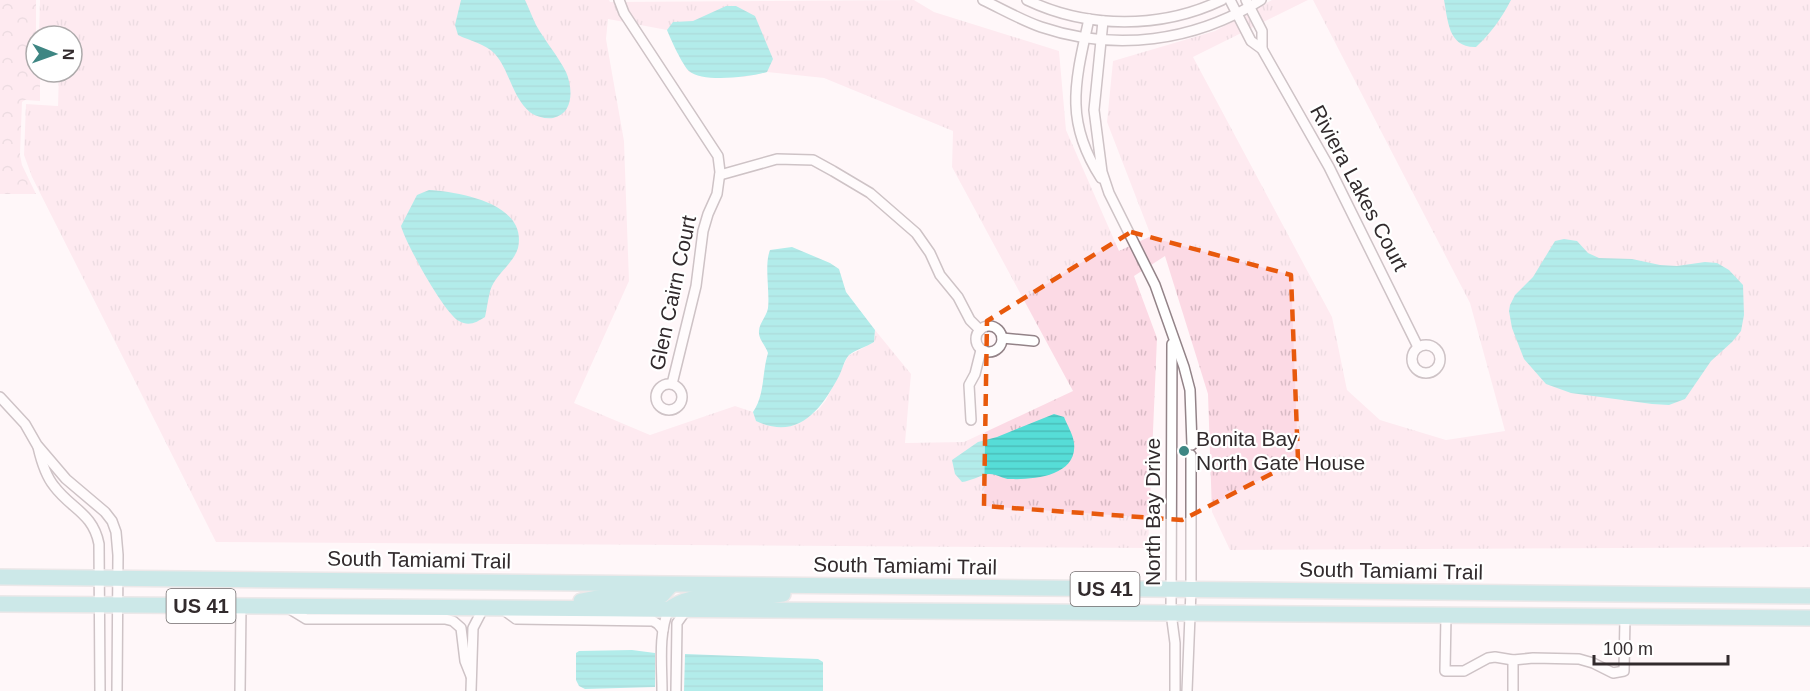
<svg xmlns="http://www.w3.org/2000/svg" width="1810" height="691" viewBox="0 0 1810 691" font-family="Arial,sans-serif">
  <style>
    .grass { fill: url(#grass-tufts); fill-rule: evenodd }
    .park { fill: url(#park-crowns) }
    .water { fill: url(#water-rules) }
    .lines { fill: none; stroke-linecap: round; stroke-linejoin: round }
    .street-casing { stroke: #938388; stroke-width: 12 }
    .primary-casing { stroke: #d6d5d5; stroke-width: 18 }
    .street { stroke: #fff; stroke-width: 9 }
    .primary { stroke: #8fd5d3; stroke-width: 15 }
    .marked { fill: none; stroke: #e8590c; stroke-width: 4.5; stroke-dasharray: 12 8; stroke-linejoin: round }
    .poi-dot { fill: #3e8683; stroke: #fff; stroke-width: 2 }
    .labels { text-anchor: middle; stroke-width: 4.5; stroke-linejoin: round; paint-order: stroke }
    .shield { fill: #fff; stroke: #706b6c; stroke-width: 1.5 }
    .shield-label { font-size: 20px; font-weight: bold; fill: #322b2d }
    .street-label { font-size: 21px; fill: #322b2d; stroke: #fff }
    .poi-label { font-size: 21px; fill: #322b2d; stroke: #fff; text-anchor: start }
  </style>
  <defs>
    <pattern id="grass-tufts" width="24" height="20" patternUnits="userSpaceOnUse" patternTransform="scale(1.5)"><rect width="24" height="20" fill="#fcdae5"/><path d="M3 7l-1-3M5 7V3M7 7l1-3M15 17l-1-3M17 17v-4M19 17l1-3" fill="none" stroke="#d8bbc5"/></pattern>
    <pattern id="park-crowns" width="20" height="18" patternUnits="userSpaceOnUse" patternTransform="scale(1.5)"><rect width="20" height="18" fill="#fcdae5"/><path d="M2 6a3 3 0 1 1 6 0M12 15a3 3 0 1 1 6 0" fill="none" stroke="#d8bbc5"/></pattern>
    <pattern id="water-rules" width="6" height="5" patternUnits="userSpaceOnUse" patternTransform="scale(1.5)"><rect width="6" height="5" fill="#56ddd7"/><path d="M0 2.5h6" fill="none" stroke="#4bbeb9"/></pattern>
  </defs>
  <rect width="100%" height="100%" fill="#fff7f9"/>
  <path class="grass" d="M40,0H609L610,2L914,0L934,12L1059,51L1066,130L1119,251L1151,236L1107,122L1113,61L1215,31L1272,0H1308L1193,57L1332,317L1347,390L1380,420L1446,440L1505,431L1470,303L1313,0H1810V547L1230,550L1212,512L1208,394L1165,256L1134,276L1157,338L1148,548L216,542L32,177L24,155L26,104L58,106L59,72H72V36H60V33L39,34ZM608,19L667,30L689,72L700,76L744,77L767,72L824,78L953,131L952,167L1073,391L964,442L905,443L911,374L875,330L874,342L848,356L826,400L818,410L798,424L756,421L753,412L735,406L650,435L574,403L629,281L624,141L606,39Z"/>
  <polygon class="park" points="0,0 36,0 36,72 40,72 40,101 25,100 22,102 20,155 22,165 36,194 0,194"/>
  <g class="water">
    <path d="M461,0H525C529,8 532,17 536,25C545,41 558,56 566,72C573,88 574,114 553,118C546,119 537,117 531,113C512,98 510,71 495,54C486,44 470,41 458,35L455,25Z"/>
    <path d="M1444,0H1511C1501,19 1491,33 1476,47C1448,48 1448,20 1444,0Z"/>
    <path d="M726,6H736L755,16L773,59L767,72C751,77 702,83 689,71C683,66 670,38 667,30L673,22L693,21Z"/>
    <path d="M429,190C459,192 528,203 518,248C514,262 498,273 492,286C489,291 487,309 485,317C477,322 469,327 459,321C444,313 406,244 401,226L417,195Z"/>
    <polygon points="1564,239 1577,241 1588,253 1599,258 1632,259 1660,265 1677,266 1705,262 1717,263 1729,270 1743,285 1744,315 1741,331 1732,342 1711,361 1685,399 1669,405 1652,404 1571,393 1546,384 1524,359 1512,328 1509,311 1510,305 1515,295 1533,277 1555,241"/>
    <path d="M792,247L830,263L839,269L846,292L875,330L874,342C866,347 855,350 849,355C844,360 842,371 839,376C821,410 798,441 756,421L753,412C765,395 762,372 768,353C766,346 758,339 759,331C759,323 767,316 768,308C770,291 764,265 770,250Z"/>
    <path d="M1054,414L1064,417C1067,425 1073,434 1074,443C1078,476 1034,480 1010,479C1003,479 995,473 988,474C978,476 971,481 962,482L955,474L952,460L978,442L997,437Z"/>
    <polygon points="632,650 655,653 655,687 585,689 579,686 576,680 576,653 579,651"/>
    <polygon points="685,654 818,659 823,662 823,691 684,691"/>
  </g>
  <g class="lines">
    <g class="street-casing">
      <g id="street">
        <polyline points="619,0 624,13 718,156 720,172 717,194 708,214 703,231 696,286 672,384"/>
        <path d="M983,0C1002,9 1021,20 1041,27C1115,52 1194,42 1261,0"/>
        <path d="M1027,0C1088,29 1161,29 1222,0"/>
        <polyline points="1230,0 1251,41 1262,49 1329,167 1418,347"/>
        <polyline points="1246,0 1262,31 1262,49"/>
        <path d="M1089,19C1075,82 1064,121 1101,178"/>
        <polyline points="1103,21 1094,110 1102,172 1109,193 1155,285 1184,367 1190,390 1192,445"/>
        <polyline points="720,175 777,159 813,160 833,171 870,193 916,233 930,253 940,275 958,297 970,320 980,330"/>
        <circle cx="989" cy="339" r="13"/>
        <polyline points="1002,338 1034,341"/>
        <polyline points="1172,344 1171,613 1175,643 1175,691"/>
        <circle cx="1426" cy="359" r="14"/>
        <circle cx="669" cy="397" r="13"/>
        <polyline points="0,397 25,424 37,445 66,479 105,512 112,521 116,532 118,555 117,691"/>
        <polyline points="971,420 969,385 975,374 981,350"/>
        <path d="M38,447C41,460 45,475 54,486C71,509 93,513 99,544L100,691"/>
        <polyline points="288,608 306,619 445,619 453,621 461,628 465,661 471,676"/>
        <polyline points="501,608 516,619 653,621 658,624 663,630"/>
        <polyline points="1446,615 1445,671 1464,671 1488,658 1495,657 1513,660 1533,658 1579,659 1593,663 1613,673 1624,671 1625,617"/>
        <polyline points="1513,660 1513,691"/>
        <polyline points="240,691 241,606"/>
        <polyline points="471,691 473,628 484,607"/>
        <path d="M662,691C662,665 658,633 669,609"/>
        <polyline points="676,691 677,623 687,609"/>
        <polyline points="1187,691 1191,590 1191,455"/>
      </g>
    </g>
    <g class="primary-casing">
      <g id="primary">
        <polyline points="0,577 1810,596"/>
        <polyline points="581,601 602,597 653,597 662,595 671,585"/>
        <polyline points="0,604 1810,618"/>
        <path d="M672,607C699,590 730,599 760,597C768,596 776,595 783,594"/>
      </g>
    </g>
    <use href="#street" class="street"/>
    <use href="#primary" class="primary"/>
  </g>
  <path d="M0 0H1810V691H0ZM1131,232L1291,275L1298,460L1182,520L984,506L987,321Z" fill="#fff7f9" fill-opacity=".55" fill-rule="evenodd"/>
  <path class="marked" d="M1131,232L1291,275L1298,460L1182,520L984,506L987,321Z"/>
  <circle class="poi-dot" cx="1184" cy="451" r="6"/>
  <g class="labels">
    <g class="shield">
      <rect x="1070.5" y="572" width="69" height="34" rx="4.5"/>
      <rect x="166.5" y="589" width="69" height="34" rx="4.5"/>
    </g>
    <g class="shield-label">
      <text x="1105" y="596">US 41</text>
      <text x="201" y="613">US 41</text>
    </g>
    <g class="street-label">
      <text transform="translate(1359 188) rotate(62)" y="7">Riviera Lakes Court</text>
      <text transform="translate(673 293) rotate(-78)" y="7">Glen Cairn Court</text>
      <text transform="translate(1153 512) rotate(-90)" y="7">North Bay Drive</text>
      <text transform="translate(419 560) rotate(1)" y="7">South Tamiami Trail</text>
      <text transform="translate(905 566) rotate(1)" y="7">South Tamiami Trail</text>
      <text transform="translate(1391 571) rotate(1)" y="7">South Tamiami Trail</text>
    </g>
    <g class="poi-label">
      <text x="1196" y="446">Bonita Bay<tspan x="1196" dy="24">North Gate House</tspan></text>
    </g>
  </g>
  <g transform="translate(54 54) rotate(91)"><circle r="28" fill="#ffffff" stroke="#adaaab" stroke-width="1.5"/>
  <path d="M0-4.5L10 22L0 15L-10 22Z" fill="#3e8683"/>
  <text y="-9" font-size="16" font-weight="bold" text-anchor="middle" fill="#322b2d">N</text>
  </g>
  <path d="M1594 655v9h134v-9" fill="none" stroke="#322b2d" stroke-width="3"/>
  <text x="1603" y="655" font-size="18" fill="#322b2d" stroke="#ffffff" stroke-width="4.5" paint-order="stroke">100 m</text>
</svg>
